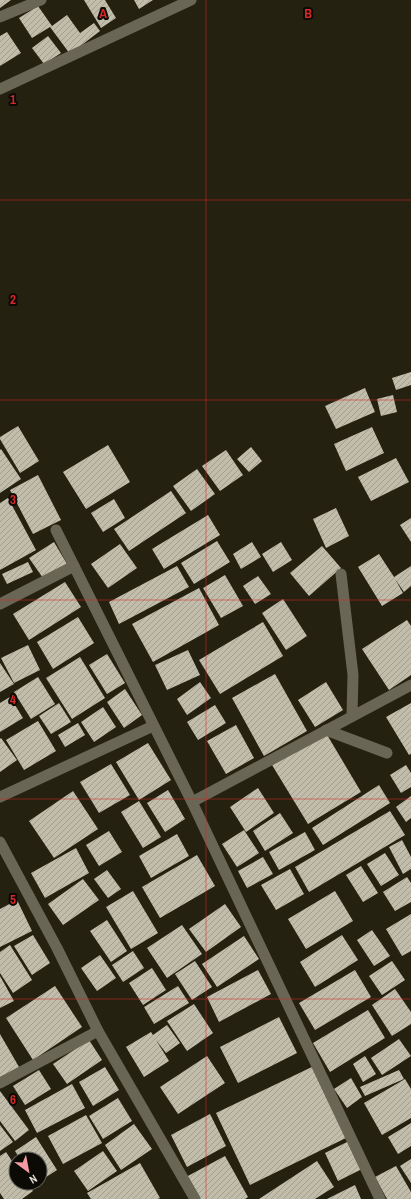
<svg xmlns="http://www.w3.org/2000/svg" width="411" height="1199" viewBox="0 0 411 1199" font-family="'Archivo Narrow',sans-serif">
  <style>
    .building { fill: url(#building-hatch) }
    .lines { fill: none; stroke-linecap: round; stroke-linejoin: round }
    .service { stroke: #6a6655; stroke-width: 11 }
    .minor { stroke: #6a6655; stroke-width: 11 }
    .grid { fill: none; stroke: #d62828; stroke-width: 1; stroke-opacity: 0.55 }
    .grid-label { font-size: 13px; text-anchor: middle; font-weight: bold; fill: #d62828; stroke: #0c0a05; stroke-width: 4; stroke-linejoin: round; paint-order: stroke }
  </style>
  <defs>
    <pattern id="building-hatch" width="6" height="6" patternUnits="userSpaceOnUse"><rect width="6" height="6" fill="#c1bdaa"/><path d="M-1 1l2-2M0 6l6-6M5 7l2-2" fill="none" stroke="#a29f90"/></pattern>
  </defs>
  <rect width="100%" height="100%" fill="#242111"/>
  <g class="building">
    <polygon points="0,0 11,0 0,8"/>
    <polygon points="84,0 105,0 116,18 101,28"/>
    <polygon points="134,0 153,0 139,9"/>
    <polygon points="38,6 52,26 67,15 80,33 94,23 100,31 70,54 50,27 32,38 19,18"/>
    <polygon points="7,32 21,53 0,66 0,36"/>
    <polygon points="48,36 61,53 44,64 32,48"/>
    <polygon points="411,372 411,385 396,390 392,378"/>
    <polygon points="365,388 375,412 336,429 325,406"/>
    <polygon points="393,395 397,412 381,416 377,399"/>
    <polygon points="18,426 39,461 20,473 0,439 0,437"/>
    <polygon points="372,427 384,453 346,471 334,444"/>
    <polygon points="108,445 130,482 86,509 63,472"/>
    <polygon points="251,447 262,461 249,472 237,459"/>
    <polygon points="1,449 21,479 0,493 0,450"/>
    <polygon points="226,450 243,475 220,491 202,466"/>
    <polygon points="396,458 409,482 371,501 358,477"/>
    <polygon points="197,469 215,494 191,511 173,486"/>
    <polygon points="38,475 61,520 33,534 10,490"/>
    <polygon points="171,491 186,513 129,551 114,529"/>
    <polygon points="8,498 36,550 0,570 0,503"/>
    <polygon points="114,499 125,518 103,532 91,513"/>
    <polygon points="336,508 349,536 326,548 313,519"/>
    <polygon points="208,515 220,535 164,569 152,549"/>
    <polygon points="411,518 411,542 400,525"/>
    <polygon points="217,541 230,562 194,584 181,563"/>
    <polygon points="54,542 67,564 43,578 29,558"/>
    <polygon points="252,542 261,557 241,569 233,554"/>
    <polygon points="281,542 292,560 273,572 262,554"/>
    <polygon points="120,544 137,568 108,588 91,564"/>
    <polygon points="322,546 341,568 309,596 290,573"/>
    <polygon points="379,554 394,577 411,566 411,586 404,592 395,579 403,593 382,606 358,567"/>
    <polygon points="28,562 33,572 7,584 2,574"/>
    <polygon points="177,566 189,587 119,624 109,602"/>
    <polygon points="225,575 243,606 221,618 203,588"/>
    <polygon points="258,576 271,594 255,604 243,586"/>
    <polygon points="65,582 81,607 29,640 13,614"/>
    <polygon points="199,588 219,625 153,662 132,624"/>
    <polygon points="283,599 307,636 286,650 262,613"/>
    <polygon points="78,617 94,643 53,669 37,642"/>
    <polygon points="407,620 411,626 411,675 389,690 362,649"/>
    <polygon points="263,622 283,656 220,694 199,660"/>
    <polygon points="28,645 40,670 14,683 1,658"/>
    <polygon points="188,650 200,675 167,690 155,665"/>
    <polygon points="107,654 125,683 107,694 89,665"/>
    <polygon points="80,657 105,698 72,719 46,678"/>
    <polygon points="0,663 14,684 0,692"/>
    <polygon points="275,674 307,731 264,756 232,698"/>
    <polygon points="38,677 55,704 31,719 14,692"/>
    <polygon points="200,682 211,698 187,715 177,699"/>
    <polygon points="326,682 343,710 315,727 298,700"/>
    <polygon points="125,689 142,715 124,728 107,702"/>
    <polygon points="10,697 23,718 0,732 0,703"/>
    <polygon points="59,703 71,722 51,734 39,716"/>
    <polygon points="411,703 411,754 409,755 386,717"/>
    <polygon points="215,705 226,723 198,740 187,722"/>
    <polygon points="103,707 116,727 94,742 81,722"/>
    <polygon points="38,721 56,751 24,770 6,740"/>
    <polygon points="78,723 85,735 65,747 58,735"/>
    <polygon points="236,725 254,758 226,774 207,741"/>
    <polygon points="326,733 361,792 308,824 272,765"/>
    <polygon points="1,738 17,760 0,772 0,739"/>
    <polygon points="148,743 171,780 139,800 116,762"/>
    <polygon points="111,764 130,795 99,813 80,782"/>
    <polygon points="406,765 411,773 411,787 401,793 390,775"/>
    <polygon points="379,785 390,803 323,845 312,828"/>
    <polygon points="258,788 274,813 246,832 230,807"/>
    <polygon points="168,790 185,819 165,832 147,803"/>
    <polygon points="73,791 98,829 54,858 29,821"/>
    <polygon points="411,796 411,818 406,822 396,807"/>
    <polygon points="139,801 161,837 143,848 121,812"/>
    <polygon points="390,811 405,835 309,892 295,867"/>
    <polygon points="280,813 293,833 265,851 253,831"/>
    <polygon points="244,830 259,853 237,867 222,844"/>
    <polygon points="109,831 122,852 99,866 86,845"/>
    <polygon points="305,832 315,850 279,870 269,852"/>
    <polygon points="177,834 189,856 151,878 139,856"/>
    <polygon points="402,840 411,857 411,869 403,874 389,847"/>
    <polygon points="76,848 89,873 45,898 31,873"/>
    <polygon points="385,853 399,875 381,886 367,864"/>
    <polygon points="197,855 215,886 160,918 142,887"/>
    <polygon points="263,857 273,874 247,888 238,871"/>
    <polygon points="361,866 378,893 363,902 346,875"/>
    <polygon points="290,869 304,894 276,910 261,885"/>
    <polygon points="107,870 121,889 108,898 94,879"/>
    <polygon points="407,877 411,883 411,902 395,911 383,892"/>
    <polygon points="83,879 99,900 63,925 48,904"/>
    <polygon points="133,891 158,933 131,949 106,907"/>
    <polygon points="335,891 353,921 306,949 288,919"/>
    <polygon points="17,900 32,931 0,947 0,909"/>
    <polygon points="225,904 241,927 206,952 189,929"/>
    <polygon points="411,914 411,951 402,956 386,929"/>
    <polygon points="107,920 127,951 111,962 90,931"/>
    <polygon points="182,925 202,954 167,978 147,948"/>
    <polygon points="372,930 390,956 374,966 357,940"/>
    <polygon points="33,935 50,963 32,975 14,946"/>
    <polygon points="342,935 358,960 315,987 300,962"/>
    <polygon points="244,936 259,959 217,987 202,964"/>
    <polygon points="10,945 32,980 13,993 0,973 0,952"/>
    <polygon points="133,951 144,968 123,982 112,965"/>
    <polygon points="100,955 116,978 97,991 81,968"/>
    <polygon points="195,961 212,987 192,1000 175,974"/>
    <polygon points="392,961 405,980 382,995 369,976"/>
    <polygon points="152,968 166,990 143,1005 129,983"/>
    <polygon points="258,970 271,994 219,1022 207,997"/>
    <polygon points="355,970 371,997 315,1030 299,1003"/>
    <polygon points="0,976 14,1001 0,1008"/>
    <polygon points="55,986 82,1027 33,1060 6,1018"/>
    <polygon points="178,986 189,1003 154,1024 144,1007"/>
    <polygon points="395,989 411,1012 411,1024 392,1036 372,1005"/>
    <polygon points="194,1004 213,1033 187,1051 167,1021"/>
    <polygon points="368,1010 385,1038 330,1072 313,1043"/>
    <polygon points="279,1017 297,1053 238,1083 220,1047"/>
    <polygon points="167,1025 180,1043 166,1053 156,1040 169,1061 144,1077 126,1047 151,1032 153,1035"/>
    <polygon points="0,1034 19,1067 0,1079"/>
    <polygon points="399,1039 411,1056 382,1075 371,1058"/>
    <polygon points="89,1040 102,1060 67,1084 53,1064"/>
    <polygon points="207,1056 225,1083 178,1114 160,1087"/>
    <polygon points="365,1056 376,1074 363,1082 353,1064"/>
    <polygon points="314,1066 348,1137 250,1185 216,1113"/>
    <polygon points="105,1067 119,1090 93,1106 79,1082"/>
    <polygon points="39,1070 51,1089 25,1105 13,1086"/>
    <polygon points="399,1070 404,1079 365,1096 360,1087"/>
    <polygon points="351,1078 362,1097 347,1108 334,1089"/>
    <polygon points="405,1079 411,1089 411,1118 382,1135 364,1103"/>
    <polygon points="72,1084 85,1108 37,1133 25,1110"/>
    <polygon points="0,1091 29,1130 15,1141 0,1121"/>
    <polygon points="118,1098 132,1121 103,1139 89,1116"/>
    <polygon points="210,1114 226,1146 187,1167 171,1135"/>
    <polygon points="86,1115 102,1143 63,1164 48,1136"/>
    <polygon points="411,1123 411,1146 398,1154 388,1137"/>
    <polygon points="134,1124 152,1149 121,1170 105,1145"/>
    <polygon points="0,1125 13,1142 0,1151"/>
    <polygon points="36,1137 57,1170 40,1181 40,1159 20,1159 15,1151"/>
    <polygon points="349,1141 362,1169 338,1181 325,1153"/>
    <polygon points="103,1151 117,1171 88,1191 74,1171"/>
    <polygon points="6,1152 16,1167 16,1183 27,1183 33,1191 22,1199 4,1199 0,1193 0,1156"/>
    <polygon points="225,1156 248,1197 245,1199 198,1199 186,1177"/>
    <polygon points="411,1159 411,1183 400,1166"/>
    <polygon points="317,1161 334,1187 315,1199 259,1199"/>
    <polygon points="140,1163 160,1198 158,1199 91,1199 87,1193"/>
    <polygon points="396,1166 411,1192 411,1199 387,1199 375,1177"/>
    <polygon points="355,1185 361,1199 327,1199"/>
  </g>
  <g class="lines">
    <polyline class="service" points="326,730 387,753"/>
    <g class="minor">
      <polyline points="0,17 41,0"/>
      <polyline points="0,89 191,0"/>
      <polyline points="56,530 192,802 380,1199"/>
      <polyline points="341,574 353,675 352,716"/>
      <polyline points="0,604 74,566"/>
      <polyline points="0,797 153,726"/>
      <polyline points="192,802 411,685"/>
      <polyline points="0,842 57,948 98,1031 195,1199"/>
      <polyline points="0,1083 98,1031"/>
    </g>
  </g>
  <path class="grid" d="M206,0V1199M0,200H411M0,400H411M0,600H411M0,799H411M0,999H411"/>
  <g class="grid-label">
    <text x="103" y="18">A</text>
    <text x="308" y="18">B</text>
    <text x="13" y="104">1</text>
    <text x="13" y="304">2</text>
    <text x="13" y="504">3</text>
    <text x="13" y="704">4</text>
    <text x="13" y="904">5</text>
    <text x="13" y="1104">6</text>
  </g>
  <g transform="translate(28 1171) rotate(148)"><circle r="19" fill="#0c0a05" stroke="#63615a"/>
  <path d="M0-3L7 15L0 10L-7 15Z" fill="#f49aa3"/>
  <text y="-6" font-size="11" font-weight="bold" text-anchor="middle" fill="#e6e3da">N</text>
  </g>
</svg>
